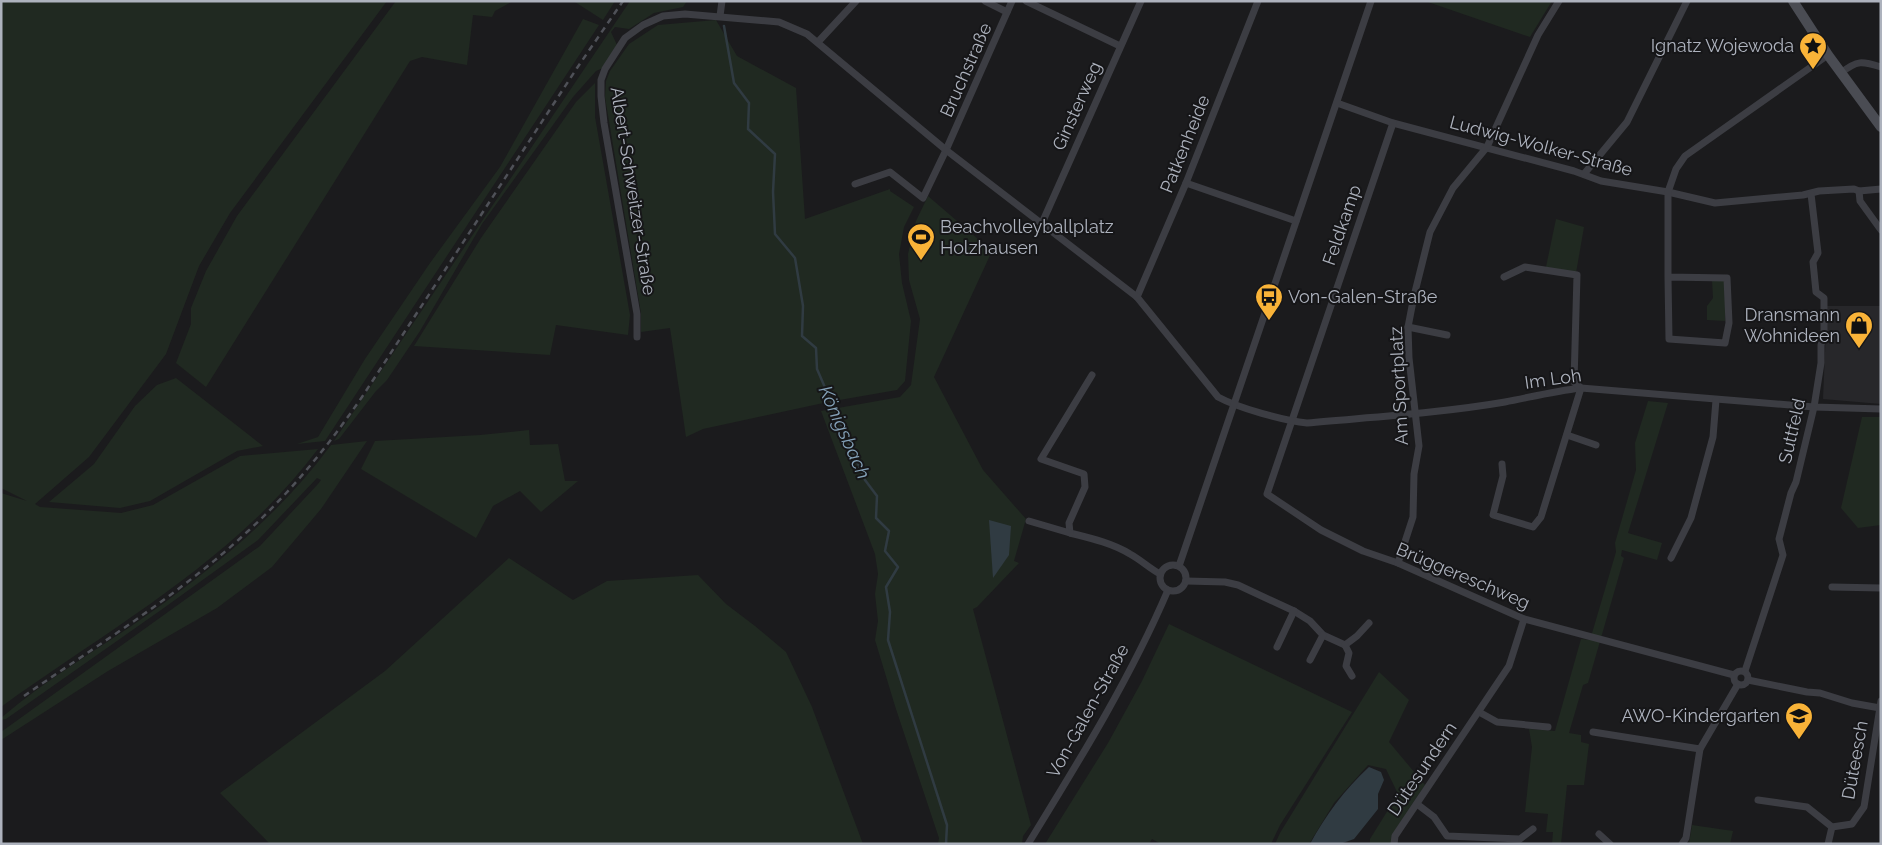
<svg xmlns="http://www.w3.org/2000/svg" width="1882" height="845" viewBox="0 0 1882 845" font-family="Raleway,sans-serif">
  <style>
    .built { fill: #27272a }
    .green { fill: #202921 }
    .water { fill: #303b42 }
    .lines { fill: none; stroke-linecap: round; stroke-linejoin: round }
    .stream { stroke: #303b42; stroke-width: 2.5 }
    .street { stroke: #3c3d43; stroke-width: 7 }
    .secondary { stroke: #4a4c53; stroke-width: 10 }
    .rail { stroke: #4f5158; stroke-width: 2.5; stroke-dasharray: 6 5; stroke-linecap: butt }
    .labels { text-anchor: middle; stroke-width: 4; stroke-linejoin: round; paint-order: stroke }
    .poi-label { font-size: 18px; fill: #adb2bd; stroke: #161618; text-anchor: end }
    .street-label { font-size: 18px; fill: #adb2bd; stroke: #161618 }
    .water-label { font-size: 19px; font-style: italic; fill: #84a1b8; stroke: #161618 }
  </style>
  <rect width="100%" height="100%" fill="#1b1b1d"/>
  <polygon class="built" points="1827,306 1881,306 1881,404 1823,399"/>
  <g class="green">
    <path d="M1,1H387L230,213L199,266L166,354L89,457L35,504L40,507L121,513L153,505L240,456L318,449C235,560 112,627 1,707V493L27,501L1,488Z"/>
    <polygon points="396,1 513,1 495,11 492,17 473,15 467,65 422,57 410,61 206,387 176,363 191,324 191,308 206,271 237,216"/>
    <polygon points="568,1 615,1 603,20 575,2"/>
    <polygon points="630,1 687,1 683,7 654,13 629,29 615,27 611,32 617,45 603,68 596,71 573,97 482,224 420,331 387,380 376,391 339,439 334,441"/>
    <polygon points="1425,1 1552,1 1530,37"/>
    <polygon points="583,19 599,25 354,397 325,441 297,444 318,437 365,359 430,263 500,167"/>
    <polygon points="716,20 737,56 796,88 805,219 890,189 890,191 914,207 904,227 899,254 902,283 911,321 905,381 897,390 828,402 703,429 686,437 670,328 641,332 641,313 605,97 606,81 610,71 629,44 658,25"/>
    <polygon points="595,83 595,117 630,315 628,335 556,325 550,355 414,346 481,238 576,102"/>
    <polygon points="928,196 992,251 934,377 983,470 1026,519 1014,561 1019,563 977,607 973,609 1031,825 1023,836 1022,844 938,844 939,838 895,706 875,640 878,621 875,594 878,574 875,554 821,411 900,397 911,385 920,319 909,280 908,254 916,221"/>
    <polygon points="1556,219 1584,227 1576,273 1546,267"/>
    <polygon points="1712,280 1725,280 1725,321 1707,320 1707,306 1713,298"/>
    <polygon points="176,378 263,446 237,451 150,501 120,508 49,502 94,464 135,406 157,385"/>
    <polygon points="1648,401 1668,403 1628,533 1662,543 1657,560 1622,550 1621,556 1624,558 1588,683 1583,685 1569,733 1581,735 1581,742 1589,744 1584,785 1567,785 1561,844 1552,844 1553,832 1546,832 1548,814 1525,812 1532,747 1529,729 1555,731 1581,639 1590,640 1616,552 1615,543 1636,470 1635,443"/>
    <polygon points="1862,417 1881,417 1881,525 1858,528 1841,508"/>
    <polygon points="529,430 530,445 558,444 565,481 578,481 541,512 520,491 493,506 476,538 361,469 375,441 480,435"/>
    <path d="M367,441L321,509L272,567L217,608L108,671L1,740V732L260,546L318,484L321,480L317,478L258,540L161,610L6,719L1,720V718C47,678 101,648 150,613C217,565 282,512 331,445Z"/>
    <polygon points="509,558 573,600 607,581 698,575 726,604 755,626 786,652 812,707 863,844 270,844 220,793 385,671"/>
    <polygon points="1169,624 1352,712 1280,825 1271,844 1161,844 1152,839 1149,844 1045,844 1108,743 1142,681"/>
    <polygon points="1379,672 1409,700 1389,742 1425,785 1394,832 1391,844 1370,844 1370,839 1398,794 1386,769 1368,765 1334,803 1309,844 1275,844 1280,833"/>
    <polygon points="1692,825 1733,831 1730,844 1689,844"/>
  </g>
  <g class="water">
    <polygon points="989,520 1011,526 1009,555 993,578"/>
    <path d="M1369,767L1381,772L1384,780L1378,794V809L1354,839L1340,844H1310C1326,815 1344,790 1369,767Z"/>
  </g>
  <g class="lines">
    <polyline class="stream" points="724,26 734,83 749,103 748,129 775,154 773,192 775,234 795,258 803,306 802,336 816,348 817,369 865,480 877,496 876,518 889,531 885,551 898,567 886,587 890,612 888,640 947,825 946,844"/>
    <g class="street">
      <polyline points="985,1 1007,12"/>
      <polyline points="1026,1 1120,46"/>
      <polyline points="720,16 722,1"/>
      <polyline points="818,42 856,1"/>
      <path d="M1841,73C1857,60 1862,61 1881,67"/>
      <polyline points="1337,103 1393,123 1574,171 1601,181 1668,192 1715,203 1803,195 1819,191 1854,189 1859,191 1881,189"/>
      <polyline points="1393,123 1267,494 1321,530 1363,551 1398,563 1524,619 1734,675"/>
      <polyline points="1584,174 1627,122 1687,1"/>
      <polyline points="1186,183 1296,221"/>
      <polyline points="855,184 890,172 923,198 946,150 1012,1"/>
      <polyline points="1859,191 1860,201 1881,230"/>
      <polyline points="1042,223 1141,1"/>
      <polyline points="1668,277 1669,339 1725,343 1729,323 1727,278 1668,277 1668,192 1676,169 1685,156 1828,55"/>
      <polyline points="1137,297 1186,183 1258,1"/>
      <polyline points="1408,327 1447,335"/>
      <path d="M637,337V314L604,123L601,96V80L605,69L625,38L643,25L663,16L685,14L779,22L807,34L946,150L1137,297L1218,397C1238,408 1285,421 1307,423C1372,417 1441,413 1505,402C1531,397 1555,391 1581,388L1814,407L1881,409"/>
      <path d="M1092,375L1041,459L1084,474L1085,487L1069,523L1070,533C1090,538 1112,543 1130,554C1141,560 1149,568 1160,574"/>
      <polyline points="1567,435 1596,445"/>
      <polyline points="1502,464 1503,476 1493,515 1533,527 1541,517 1581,388 1574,382 1577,275 1525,267 1504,277"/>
      <polyline points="1029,521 1070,533"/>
      <polyline points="1671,558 1691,518 1713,437 1716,400"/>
      <polyline points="1398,563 1413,517 1414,474 1419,446 1409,358 1408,327 1414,296 1430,232 1453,188 1487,147 1538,35 1559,1"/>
      <circle cx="1173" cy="578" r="13"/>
      <polyline points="1179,566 1371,1"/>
      <polyline points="1186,581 1225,582 1238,585 1294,611 1310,621 1323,635 1345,645 1357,636 1369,623"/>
      <polyline points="1832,587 1881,588"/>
      <polyline points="1345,645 1349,653 1346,666 1352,676"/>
      <polyline points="1277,647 1294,611"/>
      <polyline points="1310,660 1323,635"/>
      <circle cx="1741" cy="678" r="7"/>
      <polyline points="1745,671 1783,555 1779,539 1791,493 1796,482 1814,407 1821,363 1821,345 1824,333 1824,298 1816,292 1813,262 1818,253 1811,194"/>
      <polyline points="1748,680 1807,692 1820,693 1852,703 1880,708"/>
      <polyline points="1479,712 1497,722 1548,727"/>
      <polyline points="1593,732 1700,749"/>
      <polyline points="1758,800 1807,807 1832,827"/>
      <polyline points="1417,804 1434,817 1447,836 1520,839 1533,829"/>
      <polyline points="1599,834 1610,844"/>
      <path d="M1028,844C1079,761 1130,679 1168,590"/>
      <polyline points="1394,844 1395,836 1509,666 1524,619"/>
      <polyline points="1682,844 1686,838 1700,749 1738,684"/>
      <polyline points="1828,844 1832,827 1852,824 1864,807 1881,701"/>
    </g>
    <polyline class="secondary" points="1793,1 1828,55 1881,127"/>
    <path class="rail" d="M24,696C99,644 179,595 247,532C291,492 328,446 362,397L577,68L623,1"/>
  </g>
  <defs>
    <g id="sight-pin" transform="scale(1.4375)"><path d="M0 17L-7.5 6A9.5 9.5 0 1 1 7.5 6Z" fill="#f9b338" stroke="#161618"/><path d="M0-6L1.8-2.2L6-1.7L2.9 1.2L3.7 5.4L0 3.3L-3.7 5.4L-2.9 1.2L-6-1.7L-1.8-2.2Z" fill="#111"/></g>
    <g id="stadium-pin" transform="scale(1.4375)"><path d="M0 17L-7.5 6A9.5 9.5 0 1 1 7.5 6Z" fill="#f9b338" stroke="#161618"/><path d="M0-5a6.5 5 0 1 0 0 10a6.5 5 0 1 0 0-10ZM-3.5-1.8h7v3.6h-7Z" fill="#111"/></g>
    <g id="bus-pin" transform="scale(1.4375)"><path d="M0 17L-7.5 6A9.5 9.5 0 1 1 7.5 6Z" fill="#f9b338" stroke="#161618"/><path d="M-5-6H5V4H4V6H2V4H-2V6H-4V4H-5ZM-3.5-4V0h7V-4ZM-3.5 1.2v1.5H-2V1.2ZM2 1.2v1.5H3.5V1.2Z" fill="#111"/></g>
    <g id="shop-pin" transform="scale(1.4375)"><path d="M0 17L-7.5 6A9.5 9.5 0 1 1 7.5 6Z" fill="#f9b338" stroke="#161618"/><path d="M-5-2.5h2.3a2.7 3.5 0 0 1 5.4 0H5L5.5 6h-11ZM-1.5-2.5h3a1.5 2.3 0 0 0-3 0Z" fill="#111"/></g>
    <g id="school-pin" transform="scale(1.4375)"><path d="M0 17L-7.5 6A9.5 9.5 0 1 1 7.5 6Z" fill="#f9b338" stroke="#161618"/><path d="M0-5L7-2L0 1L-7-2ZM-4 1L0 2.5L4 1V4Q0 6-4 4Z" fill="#111"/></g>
  </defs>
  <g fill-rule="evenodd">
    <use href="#sight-pin" x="1813" y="46"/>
    <use href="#stadium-pin" x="921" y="237"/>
    <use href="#bus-pin" x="1269" y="297"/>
    <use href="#shop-pin" x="1859" y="325"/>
    <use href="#school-pin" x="1799" y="716"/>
  </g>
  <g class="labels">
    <g class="poi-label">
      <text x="1794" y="52">Ignatz Wojewoda</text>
      <text x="940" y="233" text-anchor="start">Beachvolleyballplatz<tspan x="940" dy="21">Holzhausen</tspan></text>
      <text x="1288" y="303" text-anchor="start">Von-Galen-Straße</text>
      <text x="1840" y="321">Dransmann<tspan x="1840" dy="21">Wohnideen</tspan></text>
      <text x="1780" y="722">AWO-Kindergarten</text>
    </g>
    <g class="street-label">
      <text transform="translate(966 70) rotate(-66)" y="6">Bruchstraße</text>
      <text transform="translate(1077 106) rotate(-66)" y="6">Ginsterweg</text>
      <text transform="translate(1185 144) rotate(-68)" y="6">Patkenheide</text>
      <text transform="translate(1541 146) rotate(15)" y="6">Ludwig-Wolker-Straße</text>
      <text transform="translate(633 191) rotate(81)" y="6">Albert-Schweitzer-Straße</text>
      <text transform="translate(1342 225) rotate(-71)" y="6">Feldkamp</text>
      <text transform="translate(1553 379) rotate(-8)" y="6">Im Loh</text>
      <text transform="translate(1399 386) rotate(-93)" y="6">Am Sportplatz</text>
      <text transform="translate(1792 431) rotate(-77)" y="6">Suttfeld</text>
      <text transform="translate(1463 576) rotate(23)" y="6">Brüggereschweg</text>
      <text transform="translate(1088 711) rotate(-61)" y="6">Von-Galen-Straße</text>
      <text transform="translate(1855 760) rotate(-80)" y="6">Düteesch</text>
      <text transform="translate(1422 769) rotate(-56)" y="6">Dütesundern</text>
    </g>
    <g class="water-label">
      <text transform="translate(845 432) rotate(66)" y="7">Königsbach</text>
    </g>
  </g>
  <rect width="1882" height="845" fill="none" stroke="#adb2bd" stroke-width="5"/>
</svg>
